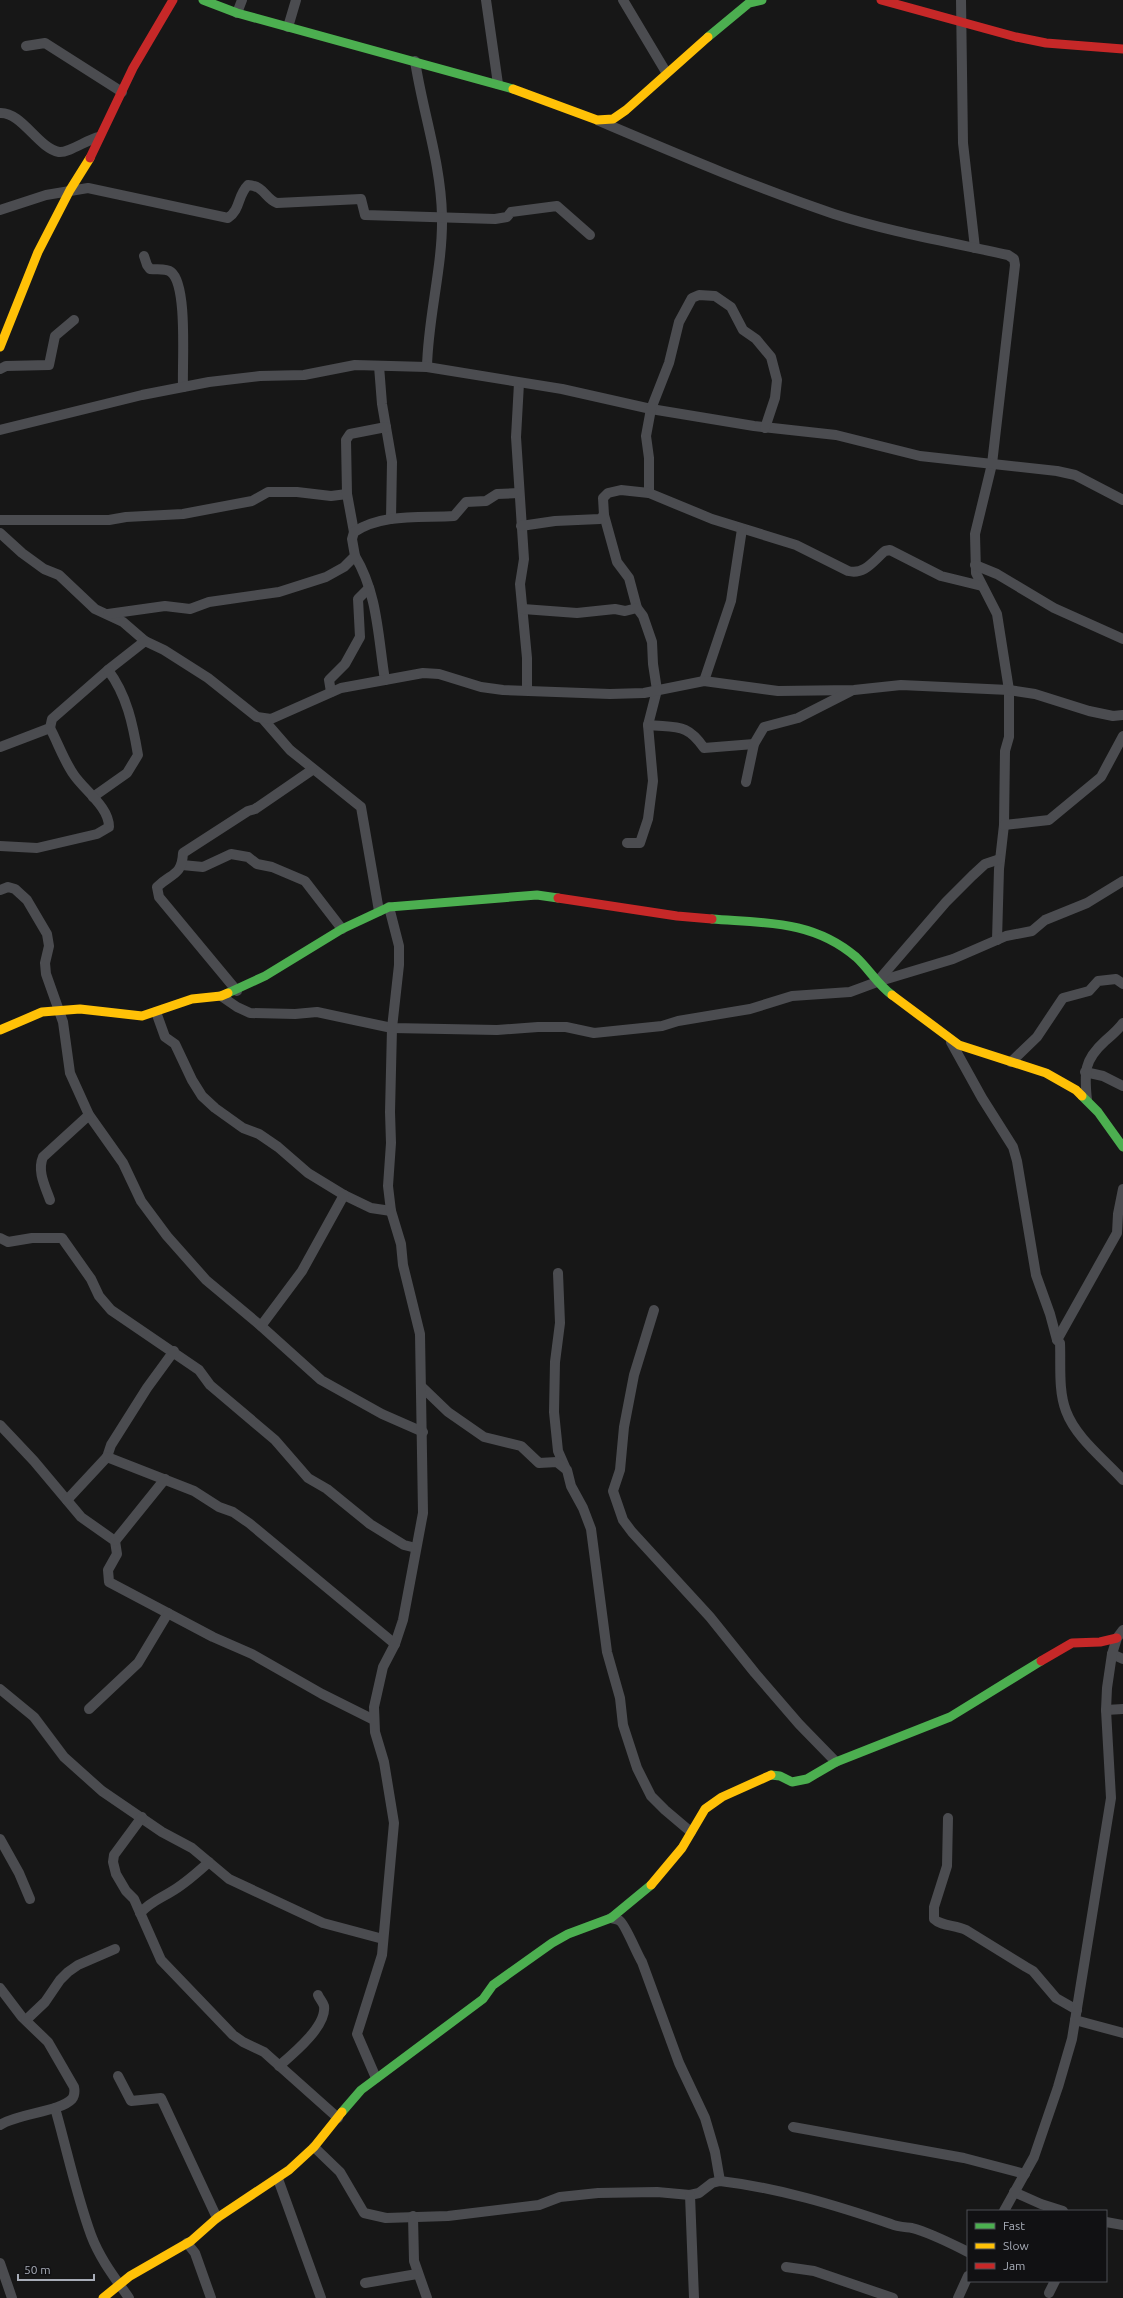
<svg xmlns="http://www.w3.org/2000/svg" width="1123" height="2298" viewBox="0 0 1123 2298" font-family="Ubuntu,sans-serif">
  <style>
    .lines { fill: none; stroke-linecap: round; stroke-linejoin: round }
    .street { stroke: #4b4c50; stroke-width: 10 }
    .fast { stroke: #4caf50; stroke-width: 9 }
    .slow { stroke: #ffc107; stroke-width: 9 }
    .jam { stroke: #c62828; stroke-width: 9 }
  </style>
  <rect width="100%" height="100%" fill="#171717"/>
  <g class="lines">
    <g class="street">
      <polyline points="486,0 498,84"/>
      <polyline points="623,0 666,72"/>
      <polyline points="961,0 963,143 975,248"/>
      <polyline points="237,13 242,0"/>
      <polyline points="288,27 296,0"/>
      <polyline points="26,46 45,43 122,92"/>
      <path d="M415,61C423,113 441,163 442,216C443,267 428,316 427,367"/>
      <path d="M0,113C22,112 38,148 59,152C69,153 88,139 99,137"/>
      <path d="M599,121C677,154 754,187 834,214C890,232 950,242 1008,255L1014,259L1015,265L992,464L975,534L976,573L997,614L1009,690V737L1005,751L1004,825L999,869L997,940"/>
      <path d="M0,210L46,195L88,188L228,218C241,209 237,196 248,185C265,186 265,199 277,203L361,199L365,215L495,219L507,217L511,212L557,206L590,235"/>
      <path d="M144,256L147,265L150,269C157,270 166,268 171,272C188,285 182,364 183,387"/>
      <polyline points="379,366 382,404 392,462 391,519"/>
      <polyline points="0,369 6,366 49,365 55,336 74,320"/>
      <polyline points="519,383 516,437 524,559 520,584 527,658 527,690"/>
      <polyline points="0,430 142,395 209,382 260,376 304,375 355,365 427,367 562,389 651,409 754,426 836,435 920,456 1057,471 1075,475 1123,500"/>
      <polyline points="649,493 649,458 646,436 651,409 669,363 679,322 692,298 699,295 715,296 731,307 743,330 756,339 771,357 777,380 775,398 765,428"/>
      <polyline points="604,515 617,562 629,578 637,608 643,616 652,642 653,664 657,690 648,725 653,781 648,819 640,843 627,843"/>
      <polyline points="0,520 109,520 126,517 183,514 252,501 268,492 297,492 331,496 347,494"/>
      <path d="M521,526L555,521L600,519L604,515L603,498L608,493L621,490L649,493L712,519L796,545L848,571C865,575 873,561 885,551L890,550L941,576L982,586"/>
      <polyline points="354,532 347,494 346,440 350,434 386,427"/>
      <polyline points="0,533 22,553 44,569 59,575 95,609 123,622 145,641"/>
      <path d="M355,556C378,594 378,638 385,680"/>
      <polyline points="975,565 997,574 1054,608 1123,639"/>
      <polyline points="523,609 577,613 615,609 625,611 637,608"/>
      <path d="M108,614L165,606L190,609L209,602L279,592L326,577L344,567L355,556L352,539L354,532C382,513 421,518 454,516L466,502L486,501L497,494L519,493"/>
      <polyline points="704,681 731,601 742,529"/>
      <polyline points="331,692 329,680 345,664 360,637 358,599 369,588"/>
      <polyline points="263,719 290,750 361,807 379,911"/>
      <path d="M648,725C677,728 687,723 704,748L754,744"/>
      <polyline points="0,747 50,728 52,719 108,670 145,641 164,650 208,678 257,717 271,719 341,688 423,673 439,674 481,687 503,690 610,694 644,693 704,681 778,691 854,690 901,685 1009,690 1035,694 1089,711 1113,716 1123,715"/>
      <polyline points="746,782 754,744 764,727 798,718 851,691"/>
      <path d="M93,797L127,773L138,755C133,725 127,695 108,670"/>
      <polyline points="1004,825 1049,820 1101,777 1123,736"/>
      <path d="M0,846L37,848L97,834L109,827C109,807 85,791 74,775C64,761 58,743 50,728"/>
      <polyline points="182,865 203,867 231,854 248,857 257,864 272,867 305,881 342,929"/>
      <polyline points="0,890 8,887 15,889 27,900 47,934 49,946 45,963 46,974 63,1022 70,1073 89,1115 123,1163 141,1201 167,1236 206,1280 261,1326 321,1380 382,1414 423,1432"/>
      <polyline points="880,981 953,959 1006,936 1032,931 1045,920 1087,903 1123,881"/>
      <path d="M237,991L159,897L157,887C171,873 182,876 183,853L248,811L255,809L312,770"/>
      <polyline points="221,996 237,1007 250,1013 295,1014 317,1012 392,1028 497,1030 538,1027 566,1027 594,1033 662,1026 678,1021 750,1009 792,996 850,992 877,982 946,902 972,876 985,864 1000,859"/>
      <polyline points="156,1012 165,1037 175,1044 192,1080 202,1096 215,1108 243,1128 259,1134 278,1147 308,1173 344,1195 371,1208 391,1211"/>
      <path d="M951,1042L982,1098L1013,1147L1017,1161L1036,1275L1050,1314L1057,1340L1060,1343C1061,1364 1058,1390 1066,1411C1076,1438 1104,1459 1123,1480"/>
      <polyline points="1011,1062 1037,1037 1063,998 1089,991 1098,981 1116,979 1123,984"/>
      <polyline points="1085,1072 1103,1076 1123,1086"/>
      <path d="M1087,1100C1084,1072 1084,1060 1105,1041C1112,1035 1118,1030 1123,1023"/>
      <path d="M50,1200C45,1186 37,1171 43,1157L89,1115"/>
      <polyline points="0,1238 8,1242 32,1238 62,1238 91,1279 99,1296 111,1310 199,1370 210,1385 275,1440 308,1478 327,1489 370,1524 404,1545 416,1548"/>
      <polyline points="558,1273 560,1323 555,1362 554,1412 558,1451 565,1467"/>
      <polyline points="654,1310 634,1375 624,1427 620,1470 613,1491 623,1520 632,1532 710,1617 755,1673 799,1724 836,1762"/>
      <polyline points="261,1326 302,1271 344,1195"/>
      <polyline points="1057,1340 1117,1233 1118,1214 1123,1189"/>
      <polyline points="423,1388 448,1412 484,1437 521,1446 539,1463 557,1462 567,1470 571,1486 583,1508 591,1529 607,1652 620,1698 623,1725 637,1768 651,1796 665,1810 691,1832"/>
      <polyline points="0,1425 34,1461 81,1517 115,1541 117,1554 108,1570 109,1582 213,1637 252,1654 322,1694 374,1720"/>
      <polyline points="107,1457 111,1445 147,1388 174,1351"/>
      <polyline points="67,1500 107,1457 194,1491 219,1507 233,1512 249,1523 395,1644"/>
      <polyline points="115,1541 165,1479"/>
      <polyline points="1112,1654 1123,1659"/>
      <polyline points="0,1689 34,1717 64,1757 102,1791 162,1832 192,1848 229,1879 323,1923 383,1939"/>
      <polyline points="89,1709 138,1663 168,1613"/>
      <polyline points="1106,1710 1123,1709"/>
      <polyline points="142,1817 114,1855 113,1862 116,1874 126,1891 134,1899 161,1960 233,2035 243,2042 264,2052 338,2118"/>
      <path d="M948,1818L947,1866L934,1907V1919C941,1926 956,1925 966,1930L1026,1967L1033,1971L1056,1998L1077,2010"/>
      <polyline points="0,1839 19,1873 30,1899"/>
      <path d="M140,1913C153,1900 160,1899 174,1890C187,1882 198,1872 209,1862"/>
      <path d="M611,1918C614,1919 618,1919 620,1921C625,1924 637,1954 642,1962L679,2063L705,2118L715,2152L720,2181"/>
      <path d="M0,1988L22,2017L48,2042L74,2087C75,2092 75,2095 72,2099C60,2112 18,2113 0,2125"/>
      <polyline points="26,2020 45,2002 60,1980 68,1972 78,1965 115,1949"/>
      <polyline points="1075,2020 1123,2033"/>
      <path d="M279,2066C293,2054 327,2026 324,2006C323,2002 319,1998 318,1995"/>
      <polyline points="118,2076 131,2101 161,2098 217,2218"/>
      <polyline points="376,2078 357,2034 382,1955 394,1823 384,1762 375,1732 374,1707 383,1667 395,1644 403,1620 423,1513 420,1334 403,1265 401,1244 391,1211 388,1186 391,1143 390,1112 392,1028 399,965 399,946 389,907"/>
      <path d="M55,2108C67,2150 76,2194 91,2235C100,2259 115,2278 129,2298"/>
      <polyline points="793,2127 964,2158 1025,2174"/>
      <path d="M314,2147L340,2172L364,2213L386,2218L448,2216L539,2205L560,2197L598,2193L657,2192L690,2195L699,2193L712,2183L720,2181C779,2188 835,2205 891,2224C898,2227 905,2227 912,2228C931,2233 950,2243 968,2252"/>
      <polyline points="278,2179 321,2298"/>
      <polyline points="1014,2192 1041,2204 1063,2211"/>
      <polyline points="690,2195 694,2298"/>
      <polyline points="1004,2211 1034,2157 1058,2087 1072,2039 1111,1798 1106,1710 1107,1688 1112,1654 1117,1638 1123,1630"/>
      <polyline points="413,2216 414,2261 427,2298"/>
      <polyline points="1106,2222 1123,2225"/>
      <polyline points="187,2243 195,2253 211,2298"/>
      <polyline points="0,2263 12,2298"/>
      <polyline points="786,2267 814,2271 893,2298"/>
      <polyline points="365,2283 417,2274"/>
      <polyline points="1049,2293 1055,2281"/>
      <polyline points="958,2298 968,2276"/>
    </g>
    <g class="fast">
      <polyline points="203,0 237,13 513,89"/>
      <polyline points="708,37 749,3 762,0"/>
      <path d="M712,919C765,923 813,920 856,957C869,969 878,985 892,995"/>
      <polyline points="228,993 265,976 342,929 389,907 537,895 558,898"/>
      <polyline points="1082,1096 1098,1112 1123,1147"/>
      <polyline points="771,1775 780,1776 792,1782 807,1779 836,1762 950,1717 1041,1661"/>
      <polyline points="342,2112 361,2090 483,1999 493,1985 552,1943 568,1934 611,1918 651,1885"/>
    </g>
    <g class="slow">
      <polyline points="513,89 597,120 613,119 626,110 708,37"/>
      <polyline points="0,347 38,252 70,190 90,158"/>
      <polyline points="892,995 959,1045 1046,1073 1076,1090 1082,1096"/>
      <polyline points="0,1030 42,1012 80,1009 142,1016 192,999 221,996 228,993"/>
      <polyline points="651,1885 682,1848 705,1809 722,1797 771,1775"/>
      <polyline points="103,2298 130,2276 191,2241 217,2218 289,2170 314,2147 342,2112"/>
    </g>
    <g class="jam">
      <polyline points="881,0 1016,37 1046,43 1123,49"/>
      <polyline points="90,158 133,68 173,0"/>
      <polyline points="558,898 677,916 712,919"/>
      <polyline points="1041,1661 1072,1643 1100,1642 1117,1638"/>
    </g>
  </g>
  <rect x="967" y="2210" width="140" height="72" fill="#111113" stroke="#4d4f55"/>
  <rect x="975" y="2223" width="20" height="6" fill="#4caf50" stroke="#4d4f55"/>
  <text x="1003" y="2230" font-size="12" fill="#a8adb8">Fast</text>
  <rect x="975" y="2243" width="20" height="6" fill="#ffc107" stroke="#4d4f55"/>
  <text x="1003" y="2250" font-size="12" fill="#a8adb8">Slow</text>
  <rect x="975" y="2263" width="20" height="6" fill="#c62828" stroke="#4d4f55"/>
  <text x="1003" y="2270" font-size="12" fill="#a8adb8">Jam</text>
  <path d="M18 2274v6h76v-6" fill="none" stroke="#a8adb8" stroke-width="2"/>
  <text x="24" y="2274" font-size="12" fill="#a8adb8" stroke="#111113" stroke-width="3" paint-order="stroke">50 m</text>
</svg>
